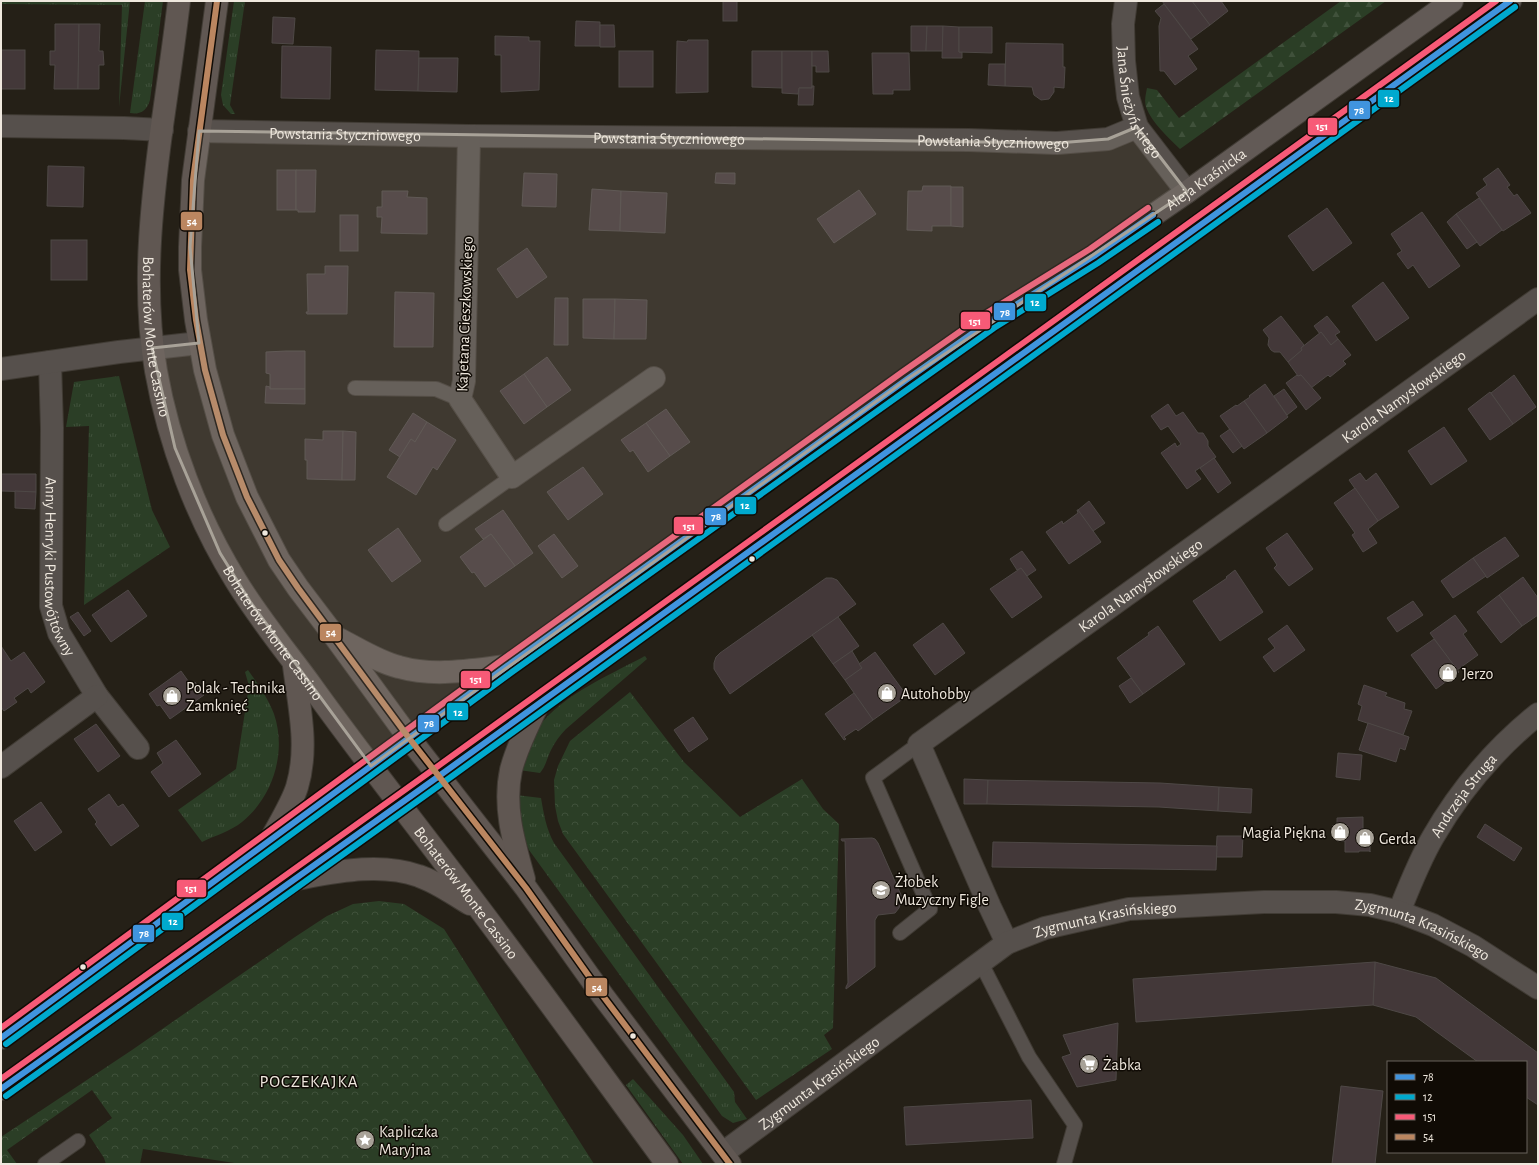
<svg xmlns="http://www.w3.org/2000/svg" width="1539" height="1165" viewBox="0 0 1539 1165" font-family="'Alegreya Sans',sans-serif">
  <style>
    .grass { fill: url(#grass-tufts) }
    .forest { fill: url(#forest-firs) }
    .park { fill: url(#park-crowns) }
    .building { fill: #433839; stroke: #4e4846 }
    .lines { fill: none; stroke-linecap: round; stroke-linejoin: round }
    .service-casing { stroke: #403b34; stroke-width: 16 }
    .minor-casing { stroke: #403b34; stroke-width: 24 }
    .secondary-casing { stroke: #403b34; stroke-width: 24 }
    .primary-casing { stroke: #403b34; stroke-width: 24 }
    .service { stroke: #56504c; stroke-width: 14 }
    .minor { stroke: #56504c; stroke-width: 22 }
    .secondary { stroke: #625a56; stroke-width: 22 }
    .primary { stroke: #605752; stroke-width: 22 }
    .bus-1-casing { stroke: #100b05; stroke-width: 9 }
    .bus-2-casing { stroke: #100b05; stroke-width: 9 }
    .bus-3-casing { stroke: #100b05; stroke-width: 9 }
    .bus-4-casing { stroke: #100b05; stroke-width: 9 }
    .bus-1 { stroke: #4094de; stroke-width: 6 }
    .bus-2 { stroke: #00a9ce; stroke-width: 6 }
    .bus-3 { stroke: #f75a77; stroke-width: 6 }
    .bus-4 { stroke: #bb8660; stroke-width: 6 }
    .marked { fill: #a8a298; fill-opacity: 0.2; stroke: #a8a298; stroke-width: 3; stroke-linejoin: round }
    .bus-dot { fill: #efe8de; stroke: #100b05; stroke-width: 1.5 }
    .labels { text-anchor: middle; stroke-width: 3; stroke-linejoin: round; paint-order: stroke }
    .street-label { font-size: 16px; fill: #efe8de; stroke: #100b05 }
    .poi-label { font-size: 16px; fill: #efe8de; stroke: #100b05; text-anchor: start }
    .neighbourhood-label { font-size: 17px; letter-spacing: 1px; fill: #efe8de; stroke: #100b05 }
    .line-badge { stroke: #100b05; stroke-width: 1.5 }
    .badge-label { font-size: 11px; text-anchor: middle; font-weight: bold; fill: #fff }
  </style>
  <defs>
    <pattern id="grass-tufts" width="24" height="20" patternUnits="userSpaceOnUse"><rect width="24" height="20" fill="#2b3e26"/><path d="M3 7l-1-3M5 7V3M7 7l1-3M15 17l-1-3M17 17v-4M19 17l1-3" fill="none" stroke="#40513b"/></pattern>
    <pattern id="forest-firs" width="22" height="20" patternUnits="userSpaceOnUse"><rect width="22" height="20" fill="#2b3e26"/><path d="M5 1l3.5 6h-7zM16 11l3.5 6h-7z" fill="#40513b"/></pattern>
    <pattern id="park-crowns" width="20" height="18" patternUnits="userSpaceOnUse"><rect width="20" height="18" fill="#2b3e26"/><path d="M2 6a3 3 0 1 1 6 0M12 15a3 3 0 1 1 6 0" fill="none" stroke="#40513b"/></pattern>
  </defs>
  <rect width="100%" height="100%" fill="#252017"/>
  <g class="grass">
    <polygon points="1,1 130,1 119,107 122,5 1,4"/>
    <path d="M145,1H163L150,100C147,110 141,115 130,113Z"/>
    <polygon points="234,1 245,1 230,105 235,114 231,114 223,105 221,95"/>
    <polygon points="119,376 152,510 170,547 84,605 89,426 66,427 74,382"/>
    <path d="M645,656L647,659L566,729C560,735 555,742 551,750C547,758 546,766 540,773L519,770C523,759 526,746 532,736C556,697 606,677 645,656Z"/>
    <path d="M248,670C258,684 268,698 274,714C287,752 273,797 242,822C231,831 214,836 202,842L178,810L236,769L249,686L245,672Z"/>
    <path d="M516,795L541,798C544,815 546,828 554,843L734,1092L735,1102L747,1119L733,1123L722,1116L545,872L529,850L522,833Z"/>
    <polygon points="633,1079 683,1135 703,1164 683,1164 626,1085"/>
  </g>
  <path class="forest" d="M1341,1H1386L1180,149C1168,137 1152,123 1146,107C1144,100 1146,94 1147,88L1157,90L1179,118Z"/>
  <g class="park">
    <polygon points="630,692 684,762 740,817 802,779 823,809 839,824 833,1028 824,1035 832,1049 756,1100 563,834 558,821 555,806 554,780 558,766 570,741"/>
    <polygon points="379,901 404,904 444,929 594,1164 241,1164 143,1149 140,1164 106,1164 104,1158 89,1135 112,1118 92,1090 7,1150 17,1164 1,1164 1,1137 132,1050 295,937 327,916 353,904"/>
  </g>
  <g class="building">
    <rect x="723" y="1" width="14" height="20"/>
    <polygon points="1162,1 1192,1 1210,25 1191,39"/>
    <polygon points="1192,1 1221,1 1228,11 1210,25"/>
    <polygon points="1164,4 1198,49 1188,56 1197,69 1175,85 1164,71 1160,71 1159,26 1161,18 1155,11"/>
    <polygon points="273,17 295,18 293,44 272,43"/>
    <polygon points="576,21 600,22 600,46 575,46"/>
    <polygon points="55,24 79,24 78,89 54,89 55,65 50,65 50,51 55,51"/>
    <polygon points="79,24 100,24 99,51 103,51 104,65 99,65 99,89 78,89"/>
    <polygon points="600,25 614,25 615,47 600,47"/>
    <polygon points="911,26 927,26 926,51 911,51"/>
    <polygon points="927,26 943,26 943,51 926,51"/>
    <polygon points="943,26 959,27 959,52 962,52 962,58 942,58"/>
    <polygon points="959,27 992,27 992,53 959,52"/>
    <polygon points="495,36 529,37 529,41 540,41 539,90 501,92 501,55 495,55"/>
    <polygon points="688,40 708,40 708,92 676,93 677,41 687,42"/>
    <polygon points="1006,43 1063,44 1063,67 1065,67 1064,88 1054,87 1054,92 1049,99 1041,100 1034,95 1032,87 1005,86"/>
    <polygon points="282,46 331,47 330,99 281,98"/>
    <rect x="1" y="50" width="24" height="39"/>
    <polygon points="376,50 419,51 418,91 375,90"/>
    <rect x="619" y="51" width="34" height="36"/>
    <polygon points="752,51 782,51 782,88 752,87"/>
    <polygon points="782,51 812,51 812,88 799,88 798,94 782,93"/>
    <polygon points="812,51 828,51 829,72 816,72 816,66 812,66"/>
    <polygon points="872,53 909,53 910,90 893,90 893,94 873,94"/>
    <polygon points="419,58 458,58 457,92 418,91"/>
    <polygon points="989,64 1005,64 1005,86 988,85"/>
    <polygon points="812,86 814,86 813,105 798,105 799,88 812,88"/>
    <polygon points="48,166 84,167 83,207 47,206"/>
    <polygon points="1498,168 1510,185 1507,187 1514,196 1517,194 1531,213 1503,231 1476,193 1487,185 1483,179"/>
    <rect x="277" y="170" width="19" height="40"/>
    <polygon points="296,170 316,170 315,212 298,212 298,210 296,210"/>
    <polygon points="524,173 557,174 556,207 522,206"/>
    <polygon points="716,173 735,173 735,184 715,183"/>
    <polygon points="923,186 951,186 951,226 932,226 932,231 907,230 908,191 922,191"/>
    <polygon points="951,187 963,187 963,227 951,226"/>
    <polygon points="592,189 621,191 620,231 589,230"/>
    <polygon points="859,190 876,214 834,243 817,219"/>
    <polygon points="382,191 408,191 407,197 427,198 427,234 381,233 382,217 377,217 377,207 382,207"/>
    <polygon points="621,191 667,193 665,233 620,231"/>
    <polygon points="1479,198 1502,230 1480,246 1456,214"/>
    <polygon points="1327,208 1352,243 1313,271 1288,236"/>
    <polygon points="1422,212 1460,266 1429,288 1413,265 1408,269 1397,254 1402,251 1391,234"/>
    <polygon points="1456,214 1477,242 1467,249 1447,222"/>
    <rect x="340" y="215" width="18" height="36"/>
    <rect x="51" y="240" width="36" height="40"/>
    <polygon points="527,248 547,277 517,298 497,269"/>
    <polygon points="325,266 348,266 347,314 307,314 306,312 308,312 307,274 325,274"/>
    <polygon points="1383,282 1409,318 1376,341 1352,306"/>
    <polygon points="395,292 434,293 433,347 394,347"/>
    <polygon points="555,298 568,298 568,345 554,345"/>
    <polygon points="583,299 615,299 614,339 583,338"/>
    <polygon points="615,299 647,300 646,339 614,339"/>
    <polygon points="1281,316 1304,345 1301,348 1302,350 1288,362 1280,352 1274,352 1271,350 1268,345 1269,338 1263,330"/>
    <polygon points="1327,316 1340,332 1335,335 1338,339 1331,345 1321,332 1320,334 1314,326"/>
    <polygon points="1321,332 1331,345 1338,339 1351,355 1343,361 1346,364 1330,377 1328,375 1311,388 1301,375 1298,376 1288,362 1302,350 1301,348"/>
    <polygon points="286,351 305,351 305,389 270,389 270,374 266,373 266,352"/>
    <polygon points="547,357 571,390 547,407 524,374"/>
    <polygon points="524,374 547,407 524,424 500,391"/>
    <polygon points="1297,375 1298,376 1301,375 1321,398 1306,410 1286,383"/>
    <polygon points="1514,375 1536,407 1513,424 1491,393"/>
    <polygon points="1265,384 1288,417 1267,433 1244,401 1250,397 1249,396"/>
    <polygon points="266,386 270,387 270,389 305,389 305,404 265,403"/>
    <polygon points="1284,389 1297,407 1287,415 1274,396"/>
    <polygon points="1490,392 1513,424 1490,440 1468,409"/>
    <polygon points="1244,401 1267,433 1244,449 1220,416 1236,405 1237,406"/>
    <polygon points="1168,404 1176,416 1183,412 1198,433 1203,433 1208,441 1208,446 1216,457 1195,471 1201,479 1187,489 1161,453 1175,443 1177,447 1181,444 1168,426 1161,430 1151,416"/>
    <polygon points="666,409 690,442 670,456 646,423"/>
    <polygon points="413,413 427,422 415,442 411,439 400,457 389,450"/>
    <polygon points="427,422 456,440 437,470 433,467 416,495 387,477 411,439 415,442"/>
    <polygon points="646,423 670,456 648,472 633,450 630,452 621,440"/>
    <polygon points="1444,427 1467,461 1431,485 1408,451"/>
    <polygon points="1230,429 1242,446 1233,453 1220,436"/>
    <polygon points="323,431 343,431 342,480 307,479 307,460 305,460 305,439 323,440"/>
    <polygon points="343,431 356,432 355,480 342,480"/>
    <polygon points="1214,458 1231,483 1218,493 1200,468"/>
    <polygon points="583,467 603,494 568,520 547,492"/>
    <polygon points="1360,473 1366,481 1376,473 1399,507 1378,521 1349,480"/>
    <polygon points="1,474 36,474 36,492 1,491"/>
    <polygon points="1355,488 1378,521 1368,529 1377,543 1363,552 1352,535 1355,533 1334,503"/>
    <polygon points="15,491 36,492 35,509 15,508"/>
    <polygon points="1089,501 1105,523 1093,531 1078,510"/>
    <polygon points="503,510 533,553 515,566 491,534 483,539 475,529"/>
    <polygon points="1077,510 1078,510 1101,542 1069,564 1046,532 1062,521 1063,524 1078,513"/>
    <polygon points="398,528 421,561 392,582 368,550"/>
    <polygon points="1287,533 1313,569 1289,586 1274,568 1277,565 1266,548"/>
    <polygon points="491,534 515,566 485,587 474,572 472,573 460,557"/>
    <polygon points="554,534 578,566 562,578 538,546"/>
    <polygon points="1505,537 1519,556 1487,578 1473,558"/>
    <polygon points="1022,551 1036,570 1027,576 1021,568 1017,570 1010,559"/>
    <polygon points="1473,558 1486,576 1453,598 1441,581"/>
    <polygon points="1021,568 1042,597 1012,618 990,589"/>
    <polygon points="1235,570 1263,612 1220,641 1193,601 1227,578 1226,577"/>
    <polygon points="1523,577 1538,598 1538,615 1522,626 1499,595"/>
    <polygon points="826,578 832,578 837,580 856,604 730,694 714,669 714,663 716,657 720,653"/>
    <polygon points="128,590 147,616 111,642 92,615"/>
    <polygon points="1499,595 1522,626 1501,643 1477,612"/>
    <polygon points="1413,601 1423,615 1397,632 1387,618"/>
    <polygon points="78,612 91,631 84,636 70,617"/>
    <polygon points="1455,615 1467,631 1463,634 1478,655 1457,670 1430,633"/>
    <polygon points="838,617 859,646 833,664 812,635"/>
    <polygon points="943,623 965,653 935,675 913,645"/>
    <polygon points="1287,625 1305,650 1274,672 1263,657 1275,648 1268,639"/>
    <polygon points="1158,626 1185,664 1143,694 1117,658 1149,635 1148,633"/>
    <polygon points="1434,639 1459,672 1436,689 1411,655"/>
    <polygon points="1,646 11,661 24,652 45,682 31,693 28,688 14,698 17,702 4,711 1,707"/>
    <polygon points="852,651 862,668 845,680 833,664"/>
    <polygon points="875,652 907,696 873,720 845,680 862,668 859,664"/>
    <polygon points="181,671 191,685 195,682 204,695 170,719 160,705 157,706 149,694"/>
    <polygon points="1131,678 1143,694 1130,703 1119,686"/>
    <polygon points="1364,685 1387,693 1385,696 1405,703 1404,709 1412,711 1403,735 1358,720 1362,706 1358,704"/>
    <polygon points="854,693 873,720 858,731 856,729 844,737 846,739 844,740 825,714"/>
    <polygon points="693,717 708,739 689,752 674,730"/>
    <polygon points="1368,723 1409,737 1405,750 1400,748 1396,762 1359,750"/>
    <polygon points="96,724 120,756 98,772 74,739"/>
    <polygon points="176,740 201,774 169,797 151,772 163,763 157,753"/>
    <polygon points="1338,753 1362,755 1360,780 1336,777"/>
    <polygon points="964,779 988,780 987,804 964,804"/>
    <polygon points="988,780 1160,783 1219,787 1218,811 1159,807 987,804"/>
    <polygon points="1219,787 1252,789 1251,813 1218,811"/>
    <polygon points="109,794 118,807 123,804 139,826 111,846 95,824 97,822 88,809"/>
    <polygon points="41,802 62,832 35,851 14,821"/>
    <polygon points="1363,817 1363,831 1370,831 1370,852 1370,851 1359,851 1359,852 1345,852 1345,841 1337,841 1337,818"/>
    <polygon points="1485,824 1522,848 1514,861 1477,837"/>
    <polygon points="1217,836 1243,836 1242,857 1216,857"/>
    <polygon points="872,838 875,839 878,843 901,895 901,902 899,908 895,913 878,915 875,920 875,967 846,989 846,987 848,983 845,841 842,841 841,839"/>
    <polygon points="993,842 1217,846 1216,870 992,867"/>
    <polygon points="1375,962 1436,978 1538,1053 1538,1105 1526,1097 1526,1062 1478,1062 1416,1017 1373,1005"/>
    <polygon points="1375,962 1373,1005 1136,1022 1133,979"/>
    <polygon points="1118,1023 1116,1080 1077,1087 1062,1057 1071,1054 1063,1035"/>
    <polygon points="1341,1086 1383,1091 1375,1164 1332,1164"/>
    <polygon points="1031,1100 1033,1138 906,1145 904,1107"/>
  </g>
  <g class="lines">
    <g class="service-casing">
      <g id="service">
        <polyline points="355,388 436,389 460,399"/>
        <polyline points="446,524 512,477"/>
        <polyline points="900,933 930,909 873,778 919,744"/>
        <polyline points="981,963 1029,1057 1075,1125 1064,1164"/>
        <polyline points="45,1164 78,1141"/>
      </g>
    </g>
    <g class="minor-casing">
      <g id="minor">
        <path id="s1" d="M1126,1L1123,24L1124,61L1128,97L1137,127L1187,192"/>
        <polyline points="1,126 124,128 162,130"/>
        <path id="s2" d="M199,131L469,136L969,140L1057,143L1108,139L1137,127"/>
        <polyline points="469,136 464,381 460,399 512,477 654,378"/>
        <path id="s3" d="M50,362L52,428L51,606L59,633L97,696L138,748"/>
        <polyline points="1,369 119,352 199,343"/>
        <polyline points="1,767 97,696"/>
        <path id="s4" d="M1399,912C1409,887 1419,861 1433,837C1460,790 1496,748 1538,714"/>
        <path id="s5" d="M1007,943L990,907L919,744L1538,299"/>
        <path id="s6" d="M723,1153L1007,943L1045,928L1129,909L1264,902H1336L1370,905L1399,912L1433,925L1473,946L1538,988"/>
      </g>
    </g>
    <g class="secondary-casing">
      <g id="secondary">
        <path id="s7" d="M1,1038L507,666L906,380L990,321L1094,256L1187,192L1452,1"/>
        <polyline points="1,1089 74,1038 296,879 365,828 439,776 1098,298 1510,1"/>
      </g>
    </g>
    <g class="primary-casing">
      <g id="primary">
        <path id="s8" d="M179,1C174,43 168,84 162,126C151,207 142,290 156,371C169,444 197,518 236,581C258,617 285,650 310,684C355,747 403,808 450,870C524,966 595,1066 667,1164"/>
        <polyline points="217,1 193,180 190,247 190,270 196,320 205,370 223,435 247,497 279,560 298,588 336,638 409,738 526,888 603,996 730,1164"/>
        <path d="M341,640C360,650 379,662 399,667C434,677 471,670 507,666"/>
        <path d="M271,839C279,824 292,803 297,787C309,747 299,706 294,666"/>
        <path d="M296,879C335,872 380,862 419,876C437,882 453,894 470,904"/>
        <path d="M524,879C514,843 503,807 511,770C517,746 529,724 539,702"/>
      </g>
    </g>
    <use href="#service" class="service"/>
    <use href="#minor" class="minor"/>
    <use href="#secondary" class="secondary"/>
    <use href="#primary" class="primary"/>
    <g class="bus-1-casing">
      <g id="bus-1">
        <polyline points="1,1038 507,666 906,380 990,321 1094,256 1153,215"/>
        <polyline points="1,1089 439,776 1510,1"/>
      </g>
    </g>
    <g class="bus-2-casing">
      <g id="bus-2">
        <polyline points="6,1044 512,672 911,387 994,328 1098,263 1158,222"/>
        <polyline points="6,1096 444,782 1515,7"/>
      </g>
    </g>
    <g class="bus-3-casing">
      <g id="bus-3">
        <polyline points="1,1028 502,660 901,373 985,314 1090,249 1148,208"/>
        <polyline points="1,1079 434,769 1496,1"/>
      </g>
    </g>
    <g class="bus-4-casing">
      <polyline id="bus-4" points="217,1 193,180 190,270 196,320 205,370 223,435 247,497 279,560 298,588 409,738 526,888 603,996 730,1164"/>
    </g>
    <use href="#bus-1" class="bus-1"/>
    <use href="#bus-2" class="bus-2"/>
    <use href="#bus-3" class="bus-3"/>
    <use href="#bus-4" class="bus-4"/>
  </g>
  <path class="marked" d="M1137,127L1187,192L906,380L371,766L251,603L220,553L175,448L152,348L199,343L190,247L199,131L1057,143L1108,139Z"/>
  <defs>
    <g id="shop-disc" transform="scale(1)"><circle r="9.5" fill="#a8a298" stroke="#100b05"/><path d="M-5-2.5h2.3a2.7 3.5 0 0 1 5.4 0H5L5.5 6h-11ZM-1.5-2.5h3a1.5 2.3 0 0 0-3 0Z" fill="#fff"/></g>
    <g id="school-disc" transform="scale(1)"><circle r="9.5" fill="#a8a298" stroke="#100b05"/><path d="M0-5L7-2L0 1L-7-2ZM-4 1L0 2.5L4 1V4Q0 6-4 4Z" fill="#fff"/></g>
    <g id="supermarket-disc" transform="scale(1)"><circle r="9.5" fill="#a8a298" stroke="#100b05"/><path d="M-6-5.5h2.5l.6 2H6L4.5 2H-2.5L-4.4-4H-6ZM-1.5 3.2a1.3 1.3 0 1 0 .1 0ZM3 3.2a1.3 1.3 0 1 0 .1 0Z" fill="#fff"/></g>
    <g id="sight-disc" transform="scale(1)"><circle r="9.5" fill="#a8a298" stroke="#100b05"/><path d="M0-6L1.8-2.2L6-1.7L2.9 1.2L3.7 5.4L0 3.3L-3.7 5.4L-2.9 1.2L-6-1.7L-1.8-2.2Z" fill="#fff"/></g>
  </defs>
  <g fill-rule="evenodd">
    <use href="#shop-disc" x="1448" y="673"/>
    <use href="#shop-disc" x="887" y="693"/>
    <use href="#shop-disc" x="172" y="696"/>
    <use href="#shop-disc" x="1340" y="832"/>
    <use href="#shop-disc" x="1365" y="838"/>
    <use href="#school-disc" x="881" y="890"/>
    <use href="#supermarket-disc" x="1089" y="1064"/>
    <use href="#sight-disc" x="365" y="1140"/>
  </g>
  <g class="bus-dot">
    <circle cx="265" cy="533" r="3.5"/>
    <circle cx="752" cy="559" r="3.5"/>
    <circle cx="83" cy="967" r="3.5"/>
    <circle cx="633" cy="1036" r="3.5"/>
  </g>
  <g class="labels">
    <g class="street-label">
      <text dy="6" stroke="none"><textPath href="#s1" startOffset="105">Jana Śnieżyńskiego</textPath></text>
      <text dy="6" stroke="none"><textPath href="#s2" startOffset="146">Powstania Styczniowego</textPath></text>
      <text dy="6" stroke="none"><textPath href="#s2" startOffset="470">Powstania Styczniowego</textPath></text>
      <text dy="6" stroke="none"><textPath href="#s2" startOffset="794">Powstania Styczniowego</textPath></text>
      <text dy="6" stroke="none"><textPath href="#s7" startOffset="1480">Aleja Kraśnicka</textPath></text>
      <text transform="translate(464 314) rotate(-88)" y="6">Kajetana Cieszkowskiego</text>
      <text dy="6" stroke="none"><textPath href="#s8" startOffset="338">Bohaterów Monte Cassino</textPath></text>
      <text dy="6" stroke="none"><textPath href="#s5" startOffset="814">Karola Namysłowskiego</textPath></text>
      <text dy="6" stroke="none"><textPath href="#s3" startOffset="206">Anny Henryki Pustowójtówny</textPath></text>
      <text dy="6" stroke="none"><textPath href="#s5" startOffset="490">Karola Namysłowskiego</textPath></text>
      <text dy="6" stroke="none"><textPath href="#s8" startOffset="662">Bohaterów Monte Cassino</textPath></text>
      <text dy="6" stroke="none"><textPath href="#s4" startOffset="134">Andrzeja Struga</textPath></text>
      <text dy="6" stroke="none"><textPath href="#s8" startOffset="986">Bohaterów Monte Cassino</textPath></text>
      <text dy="6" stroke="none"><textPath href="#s6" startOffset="455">Zygmunta Krasińskiego</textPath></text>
      <text dy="6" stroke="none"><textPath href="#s6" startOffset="779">Zygmunta Krasińskiego</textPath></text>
      <text dy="6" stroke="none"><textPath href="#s6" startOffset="119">Zygmunta Krasińskiego</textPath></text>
    </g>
    <g class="poi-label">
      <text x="1462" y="679">Jerzo</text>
      <text x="186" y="693">Polak - Technika<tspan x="186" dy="18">Zamknięć</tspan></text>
      <text x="901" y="699">Autohobby</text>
      <text x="1326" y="838" text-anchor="end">Magia Piękna</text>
      <text x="1379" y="844">Gerda</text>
      <text x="895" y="887">Żłobek<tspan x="895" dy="18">Muzyczny Figle</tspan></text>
      <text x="1103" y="1070">Żabka</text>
      <text x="379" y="1137">Kapliczka<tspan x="379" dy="18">Maryjna</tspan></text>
    </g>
    <g class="neighbourhood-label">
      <text x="309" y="1087">POCZEKAJKA</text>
    </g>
  </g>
  <g class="line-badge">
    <rect x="1377" y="89" width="23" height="19" rx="4" fill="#00a9ce"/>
    <rect x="1348" y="100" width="23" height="20" rx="4" fill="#4094de"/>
    <rect x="1307" y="117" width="31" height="19" rx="4" fill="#f75a77"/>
    <rect x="180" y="211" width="23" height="20" rx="4" fill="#bb8660"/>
    <rect x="1024" y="293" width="23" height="19" rx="4" fill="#00a9ce"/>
    <rect x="993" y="302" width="23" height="19" rx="4" fill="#4094de"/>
    <rect x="960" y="311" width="31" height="19" rx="4" fill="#f75a77"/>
    <rect x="734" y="496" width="23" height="19" rx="4" fill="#00a9ce"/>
    <rect x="704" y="507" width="23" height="19" rx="4" fill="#4094de"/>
    <rect x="673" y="516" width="31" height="19" rx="4" fill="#f75a77"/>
    <rect x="319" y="623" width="23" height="19" rx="4" fill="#bb8660"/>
    <rect x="460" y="670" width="31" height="19" rx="4" fill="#f75a77"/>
    <rect x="446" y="702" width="23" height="19" rx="4" fill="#00a9ce"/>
    <rect x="417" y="714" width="23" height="19" rx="4" fill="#4094de"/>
    <rect x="176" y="879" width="31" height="19" rx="4" fill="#f75a77"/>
    <rect x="161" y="912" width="23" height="19" rx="4" fill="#00a9ce"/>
    <rect x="132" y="924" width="23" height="19" rx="4" fill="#4094de"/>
    <rect x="585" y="977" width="23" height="20" rx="4" fill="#bb8660"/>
  </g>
  <g class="badge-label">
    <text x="1389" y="102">12</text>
    <text x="1359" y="114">78</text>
    <text x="1322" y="130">151</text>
    <text x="192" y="225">54</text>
    <text x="1035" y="306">12</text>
    <text x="1005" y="316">78</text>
    <text x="975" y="325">151</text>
    <text x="745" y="509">12</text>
    <text x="716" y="520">78</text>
    <text x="689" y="530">151</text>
    <text x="331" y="636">54</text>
    <text x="476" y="683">151</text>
    <text x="458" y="716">12</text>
    <text x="429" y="727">78</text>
    <text x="191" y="892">151</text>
    <text x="173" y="925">12</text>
    <text x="144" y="937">78</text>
    <text x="597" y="991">54</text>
  </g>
  <rect width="1539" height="1165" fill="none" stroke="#efe8de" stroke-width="4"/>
  <rect x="1387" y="1061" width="140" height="92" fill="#100b05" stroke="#69635c"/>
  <rect x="1395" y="1074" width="20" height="6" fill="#4094de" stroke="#69635c"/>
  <text x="1423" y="1081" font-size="12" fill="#efe8de">78</text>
  <rect x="1395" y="1094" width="20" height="6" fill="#00a9ce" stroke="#69635c"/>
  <text x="1423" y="1101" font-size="12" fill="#efe8de">12</text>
  <rect x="1395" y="1114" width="20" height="6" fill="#f75a77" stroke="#69635c"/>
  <text x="1423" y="1121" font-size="12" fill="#efe8de">151</text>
  <rect x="1395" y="1134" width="20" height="6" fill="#bb8660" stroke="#69635c"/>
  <text x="1423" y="1141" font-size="12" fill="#efe8de">54</text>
</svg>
